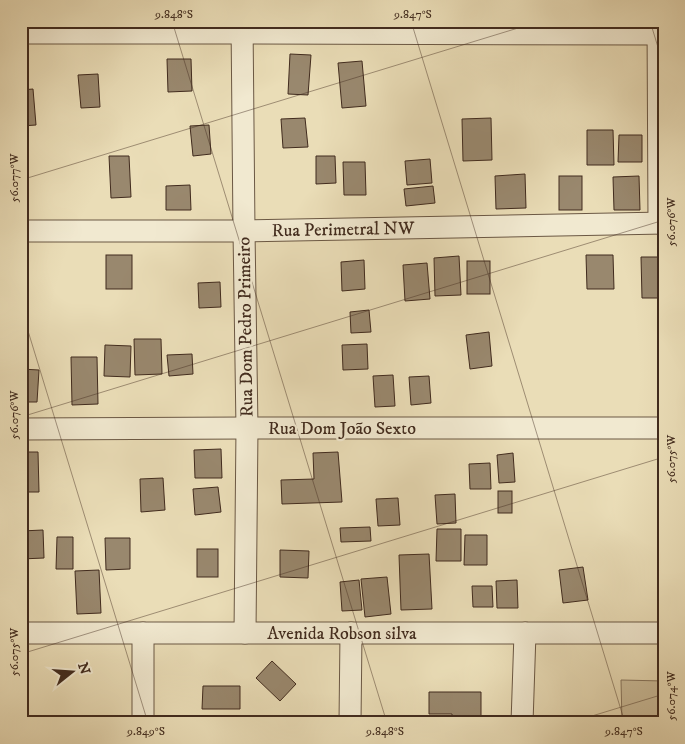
<svg xmlns="http://www.w3.org/2000/svg" width="685" height="744" viewBox="0 0 685 744" font-family="'IM FELL DW Pica',serif">
  <style>
    .pitch { fill: #cdbf9d; stroke: #87755e }
    .building { fill: #99886e; stroke: #412b1e }
    .lines { fill: none; stroke-linecap: round; stroke-linejoin: round }
    .minor-casing { stroke: #6b5844; stroke-width: 23 }
    .minor { stroke: #f1e9d0; stroke-width: 21 }
    .ticks { fill: none; stroke: #412b1e; stroke-width: 1; stroke-opacity: 0.45 }
    .labels { text-anchor: middle; stroke-width: 4.5; stroke-linejoin: round; paint-order: stroke }
    .street-label { font-size: 18px; fill: #412b1e; stroke: #f1e9d0 }
    .neatline { fill: none; stroke: #412b1e; stroke-width: 2 }
    .ticks-label { font-size: 12px; text-anchor: middle; fill: #412b1e }
  </style>
  <rect width="100%" height="100%" fill="#eaddb7"/>
  <filter id="stains"><feTurbulence type="fractalNoise" baseFrequency=".004" numOctaves="4"/><feColorMatrix values="0 0 0 0 .2 0 0 0 0 .09 0 0 0 0 .02 0 0 0 .5 -.17"/></filter>
  <radialGradient id="worn" r=".72"><stop offset=".6" stop-color="#630" stop-opacity="0"/><stop offset="1" stop-color="#630" stop-opacity=".3"/></radialGradient>
  <polygon class="pitch" points="621,680 664,681 664,723 622,723"/>
  <g class="building">
    <polygon points="290,54 311,55 308,95 288,94"/>
    <polygon points="167,59 191,59 192,91 168,92"/>
    <polygon points="362,61 366,106 342,108 338,63"/>
    <polygon points="98,74 100,107 81,108 78,75"/>
    <polygon points="33,89 36,125 21,126 21,90"/>
    <polygon points="305,118 308,147 283,148 281,119"/>
    <polygon points="491,118 492,160 463,161 462,119"/>
    <polygon points="209,125 211,154 193,156 190,126"/>
    <polygon points="587,130 613,130 614,165 587,165"/>
    <polygon points="619,135 642,135 642,162 618,162"/>
    <polygon points="109,156 129,156 131,197 111,198"/>
    <polygon points="316,156 335,156 336,183 316,184"/>
    <polygon points="430,159 432,183 407,185 405,161"/>
    <polygon points="343,162 365,162 366,195 344,195"/>
    <polygon points="525,174 526,208 496,209 495,176"/>
    <rect x="559" y="176" width="23" height="34"/>
    <polygon points="639,176 640,210 614,210 613,177"/>
    <polygon points="190,185 191,210 166,210 166,186"/>
    <polygon points="433,186 435,203 406,206 404,189"/>
    <rect x="106" y="255" width="26" height="34"/>
    <polygon points="586,255 613,255 614,289 587,289"/>
    <polygon points="459,256 461,295 435,296 434,258"/>
    <polygon points="641,257 663,257 664,298 642,298"/>
    <polygon points="364,260 365,289 342,291 341,262"/>
    <rect x="467" y="261" width="23" height="33"/>
    <polygon points="427,263 430,299 405,301 403,265"/>
    <polygon points="220,282 221,307 199,308 198,283"/>
    <polygon points="369,310 371,332 351,333 350,312"/>
    <polygon points="489,332 492,366 470,369 466,335"/>
    <polygon points="134,339 161,339 162,374 135,375"/>
    <polygon points="367,344 368,369 343,370 342,345"/>
    <polygon points="105,345 131,346 130,377 104,376"/>
    <polygon points="192,354 193,374 169,376 167,355"/>
    <polygon points="71,357 97,357 98,404 72,405"/>
    <polygon points="21,369 39,370 37,402 21,402"/>
    <polygon points="393,375 395,406 375,407 373,376"/>
    <polygon points="429,376 431,403 411,405 409,377"/>
    <polygon points="221,449 222,478 195,478 194,450"/>
    <polygon points="21,452 38,452 39,492 21,492"/>
    <polygon points="338,452 342,502 282,504 281,480 314,479 313,453"/>
    <polygon points="513,453 515,482 499,483 497,455"/>
    <polygon points="490,463 491,489 470,489 469,464"/>
    <polygon points="163,478 165,510 141,512 140,479"/>
    <polygon points="218,487 221,512 195,515 193,489"/>
    <rect x="498" y="491" width="14" height="22"/>
    <polygon points="455,494 456,523 437,524 435,495"/>
    <polygon points="398,498 400,525 378,526 376,499"/>
    <polygon points="370,527 371,541 341,542 340,528"/>
    <polygon points="437,529 461,529 461,561 436,561"/>
    <polygon points="43,530 44,558 21,559 21,531"/>
    <polygon points="465,535 487,535 487,565 464,565"/>
    <polygon points="57,537 73,537 73,569 56,569"/>
    <polygon points="105,538 130,538 130,569 106,570"/>
    <rect x="197" y="549" width="21" height="28"/>
    <polygon points="280,550 309,551 308,578 280,577"/>
    <polygon points="429,554 432,609 401,610 399,555"/>
    <polygon points="583,567 588,600 563,603 559,570"/>
    <polygon points="99,570 101,613 77,614 75,571"/>
    <polygon points="387,577 391,614 365,617 361,579"/>
    <polygon points="359,580 362,610 342,611 340,582"/>
    <polygon points="517,580 518,608 497,608 496,581"/>
    <polygon points="472,586 492,586 493,607 473,607"/>
    <polygon points="272,661 296,684 280,701 256,678"/>
    <polygon points="203,686 240,686 240,709 202,709"/>
    <polygon points="429,692 481,692 481,723 452,723 452,714 429,714"/>
    <polygon points="233,719 233,723 184,723 184,720"/>
  </g>
  <g class="lines">
    <g class="minor-casing">
      <g id="minor">
        <polyline points="242,21 244,231 247,428 245,633"/>
        <polyline points="658,21 659,223"/>
        <polyline points="21,33 242,33 658,34"/>
        <polyline points="21,231 244,231 664,223"/>
        <polyline points="21,429 247,428 664,428"/>
        <polyline points="21,633 664,633"/>
        <polyline points="143,633 143,723"/>
        <polyline points="350,723 351,633"/>
        <polyline points="522,723 525,633"/>
      </g>
    </g>
    <use href="#minor" class="minor"/>
  </g>
  <path class="ticks" d="M172,21L387,723M411,21L625,723M650,21L664,67M21,180L541,21M21,308L148,723M21,417L664,220M21,654L664,457M569,723L664,694"/>
  <g class="labels">
    <g class="street-label">
      <text transform="translate(343 229) rotate(-1)" y="6">Rua Perimetral NW</text>
      <text transform="translate(245 327) rotate(-91)" y="6">Rua Dom Pedro Primeiro</text>
      <text x="342" y="434">Rua Dom João Sexto</text>
      <text x="342" y="639">Avenida Robson silva</text>
    </g>
  </g>
  <rect width="685" height="744" fill="none" stroke="#eaddb7" stroke-width="55"/>
  <g transform="translate(72 672) rotate(73)" stroke="#f1e9d0" stroke-width="4" paint-order="stroke">
  <path d="M0-4L9 19L0 12L-9 19Z" fill="#412b1e"/>
  <text y="-8" font-size="14" font-weight="bold" text-anchor="middle" fill="#412b1e">N</text>
  </g>
  <rect x="28" y="28" width="630" height="688" class="neatline"/>
  <g class="ticks-label">
    <text x="174" y="18">9.848°S</text>
    <text x="413" y="18">9.847°S</text>
    <text transform="translate(14 178) rotate(-90)" y="4">56.077°W</text>
    <text transform="translate(671 222) rotate(-90)" y="4">56.076°W</text>
    <text transform="translate(14 415) rotate(-90)" y="4">56.076°W</text>
    <text transform="translate(671 459) rotate(-90)" y="4">56.075°W</text>
    <text transform="translate(14 652) rotate(-90)" y="4">56.075°W</text>
    <text transform="translate(671 696) rotate(-90)" y="4">56.074°W</text>
    <text x="146" y="735">9.849°S</text>
    <text x="385" y="735">9.848°S</text>
    <text x="624" y="735">9.847°S</text>
  </g>
  <rect width="100%" height="100%" filter="url(#stains)"/>
  <rect width="100%" height="100%" fill="url(#worn)"/>
</svg>
